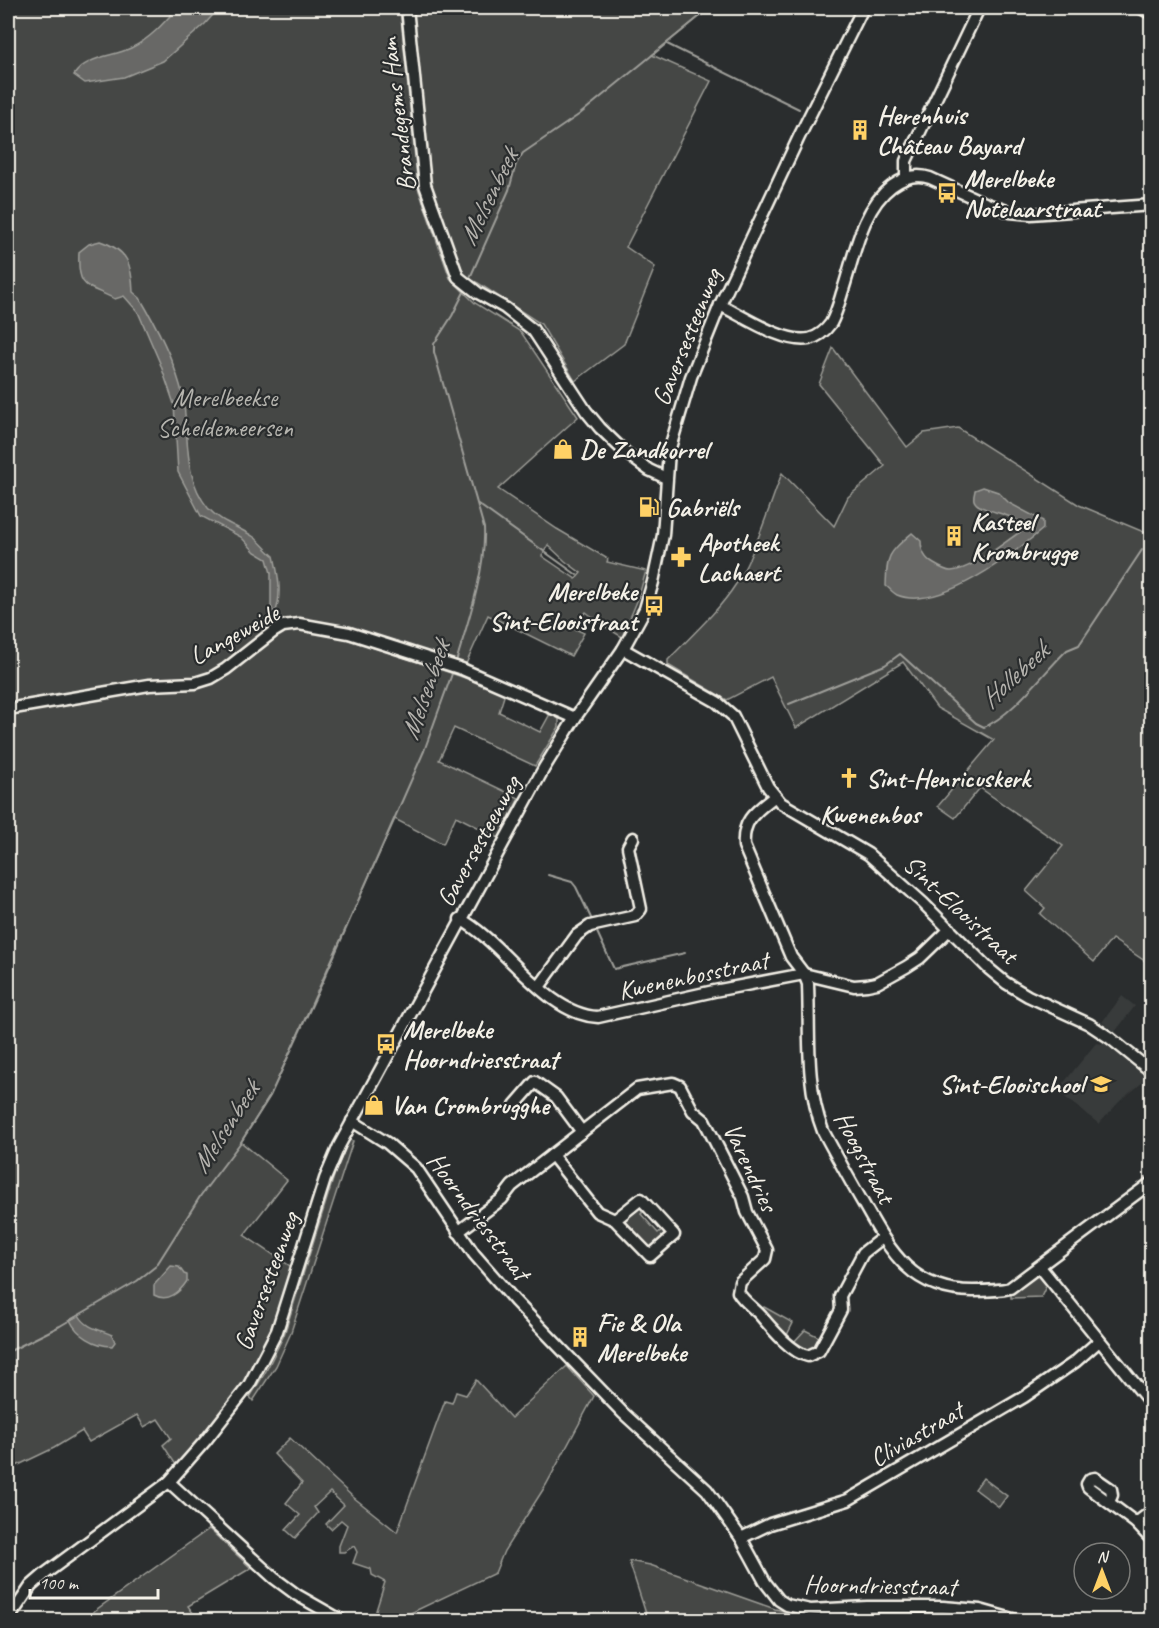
<svg xmlns="http://www.w3.org/2000/svg" width="1159" height="1628" viewBox="0 0 1159 1628" font-family="Caveat,sans-serif">
  <style>
    .built { fill: #373a3a }
    .green { fill: #444645; stroke: #9c9c96; stroke-width: 1.5; fill-rule: evenodd }
    .water { fill: #676866; stroke: #9f9f9a; stroke-width: 1.5 }
    .lines { fill: none; stroke-linecap: round; stroke-linejoin: round }
    .stream { stroke: #9f9f9a; stroke-width: 2 }
    .minor-casing { stroke: #f4f1e8; stroke-width: 15 }
    .minor { stroke: #2a2d2e; stroke-width: 10 }
    .labels { text-anchor: middle; stroke-width: 4.5; stroke-linejoin: round; paint-order: stroke }
    .street-label { font-size: 26px; fill: #f4f1e8; stroke: #2a2d2e }
    .poi-label { font-size: 26px; font-weight: bold; fill: #f4f1e8; stroke: #2a2d2e; text-anchor: start }
    .park-label { font-size: 26px; fill: #b6b5af; stroke: #2a2d2e }
    .water-label { font-size: 27px; font-style: italic; fill: #b5b3ae; stroke: #2a2d2e }
    .neighbourhood-label { font-size: 27px; font-weight: bold; fill: #f4f1e8; stroke: #2a2d2e }
  </style>
  <rect width="100%" height="100%" fill="#2a2d2e"/>
  <filter id="ink" filterUnits="userSpaceOnUse"><feTurbulence type="fractalNoise" baseFrequency=".0167" numOctaves="2"/><feDisplacementMap in="SourceGraphic" scale="12" xChannelSelector="R" yChannelSelector="G"/><feConvolveMatrix kernelMatrix="1 2 1 2 8 2 1 2 1" color-interpolation-filters="sRGB"/></filter>
  <g filter="url(#ink)">
    <g class="built">
      <polygon points="1122,996 1135,1006 1115,1032 1102,1022"/>
      <polygon points="1096,1043 1105,1044 1148,1078 1119,1102 1099,1124 1057,1091"/>
    </g>
    <g class="green">
      <path d="M8,8H400L418,188L450,278L475,303L521,332L578,417L498,489L557,529L608,559L607,562L646,571L638,599L622,637L607,628L586,612L575,629L584,633L571,656L488,615L466,664C433,657 401,645 368,636C341,627 312,616 283,622L223,668L202,677L8,706ZM548,545L565,561L581,573L576,579L542,556Z"/>
      <polygon points="419,8 710,8 652,55 711,81 626,247 655,267 624,344 575,381 541,324 478,283 465,277 430,189 411,10"/>
      <path d="M833,348L907,447L924,433L958,428L1079,505L1151,535V965L1112,939L1094,962L1040,914L1045,908L1026,891L1063,846L980,788L955,818L938,806L994,740L937,708L903,662L796,728L771,677L727,700L668,665V660C691,636 718,612 736,584C756,551 768,510 782,473L834,526L848,497L885,466L819,384Z"/>
      <path d="M286,629C320,629 352,641 384,651C425,664 465,677 505,693L499,712L540,732L550,714L559,718V727L535,766L454,728L439,760L519,798L499,838L456,816L443,844L395,819L270,1096L241,1142L287,1180L244,1235L293,1268L275,1319L254,1365L227,1408L178,1468L163,1445L171,1438L158,1419L144,1427L137,1415L89,1442L82,1431L54,1448L8,1470V712L154,688L191,687Z"/>
      <polygon points="349,1140 353,1141 290,1335 276,1366 253,1401 250,1397 265,1373 284,1335 336,1170"/>
      <polygon points="639,1207 645,1210 641,1214 658,1233 663,1229 665,1236 651,1249 648,1249 624,1222 624,1219"/>
      <polygon points="1035,1276 1042,1278 1047,1284 1041,1297 1011,1298 1011,1292"/>
      <polygon points="764,1307 793,1323 786,1337 763,1309"/>
      <polygon points="805,1330 819,1337 816,1344 817,1347 804,1352 793,1343"/>
      <polygon points="567,1366 594,1396 546,1485 504,1551 495,1573 396,1620 373,1620 385,1582 372,1575 371,1569 353,1563 357,1552 354,1546 344,1552 339,1552 339,1546 347,1525 341,1520 331,1529 326,1524 344,1505 330,1492 314,1507 318,1513 295,1538 286,1530 300,1515 286,1503 302,1483 274,1454 290,1438 353,1497 397,1532 445,1401 452,1403 456,1392 466,1395 476,1380 511,1418"/>
      <polygon points="983,1478 1007,1496 999,1507 975,1489"/>
      <polygon points="209,1529 251,1568 188,1606 198,1620 99,1620 93,1612"/>
      <polygon points="629,1561 650,1565 775,1609 797,1614 814,1614 814,1620 648,1620"/>
    </g>
    <g class="water">
      <path d="M177,8H219L205,24L163,61L124,77L85,83L74,75C86,56 112,57 131,48C150,39 164,23 177,8Z"/>
      <path d="M100,241C128,250 132,265 133,292L140,298C156,325 171,354 180,385C192,426 179,472 208,508C220,522 239,527 254,537C261,542 266,550 274,556C278,574 282,592 276,611L273,612L271,606V573L267,559L255,552L241,537L201,516L178,472L174,404L160,363L138,312L124,296L115,299C87,285 77,290 79,252L89,244Z"/>
      <path d="M983,487L998,492L1009,503L1043,521V529C1012,555 939,612 897,595C893,593 889,588 886,586C887,554 888,554 912,533L921,541C921,552 925,559 934,564C939,567 946,571 951,571C970,571 1003,543 1020,532L1023,526C1014,512 977,512 974,500C973,496 975,493 975,490Z"/>
      <path d="M171,1266L179,1267L184,1274L187,1275V1281C180,1292 168,1303 154,1295V1285Z"/>
      <path d="M79,1315C87,1329 100,1329 112,1335L115,1342L112,1346C95,1346 77,1335 70,1320Z"/>
    </g>
    <g class="lines">
      <g class="stream">
        <polyline points="667,44 799,109"/>
        <polyline points="469,280 509,190 516,164 523,153 580,114 710,8"/>
        <polyline points="478,504 577,575"/>
        <polyline points="1148,546 1152,543"/>
        <path d="M456,662C468,622 486,569 484,528L434,352V344L452,316L466,288"/>
        <path d="M789,704L885,665L900,654L976,723L984,727C1012,716 1045,671 1067,650L1079,645L1142,550"/>
        <polyline points="548,875 572,882 576,887 591,918"/>
        <polyline points="597,932 614,969 685,953"/>
        <polyline points="8,1352 60,1326 137,1281 156,1266 201,1195 241,1142 270,1096 323,981 424,751 453,671"/>
      </g>
      <g class="minor-casing">
        <g id="minor">
          <polyline points="407,8 425,185 458,277 478,293 505,308 533,330 586,411 600,428 626,453 649,470 666,478"/>
          <polyline points="1141,8 1152,14"/>
          <polyline points="906,177 906,161 979,8"/>
          <path d="M720,305C743,316 784,344 809,339C818,337 826,330 831,323C836,314 839,303 842,293C854,258 861,209 892,186C904,177 916,173 930,178L987,204L1010,212L1031,214L1152,205"/>
          <polyline points="623,649 717,702 733,716 768,787 781,803 868,854 923,903 989,969 1006,983 1028,996 1089,1024 1110,1038 1152,1072"/>
          <polyline points="8,709 149,685 195,683 211,678 226,669 273,632 283,626 299,624 349,633 462,669 575,718"/>
          <path d="M774,797C755,812 742,820 744,846L791,957L804,974L808,984C810,1032 805,1085 823,1131C836,1155 849,1179 863,1203C890,1251 911,1291 973,1291C986,1291 998,1291 1010,1288L1152,1182"/>
          <path d="M460,919C504,942 545,1015 598,1017L714,991L804,974L854,986L867,985L877,983L906,967L920,958L950,929"/>
          <polyline points="539,987 577,935 590,926 635,916 641,909 628,847 633,838"/>
          <polyline points="515,1105 535,1082 556,1097 582,1132"/>
          <polyline points="352,1121 387,1143 416,1168 474,1254 515,1301 623,1413 707,1490 741,1538 765,1582 779,1600 787,1605 810,1610 867,1607 943,1607 980,1610 1016,1620"/>
          <polyline points="552,1155 597,1212 615,1220 650,1256 674,1235 641,1199 615,1220"/>
          <path d="M458,1232L502,1199L512,1186L637,1089L673,1083L680,1086L693,1111L704,1120L743,1197L747,1212L767,1250L765,1259L740,1282L738,1292C744,1302 754,1308 761,1316C772,1329 792,1353 808,1356L819,1351L841,1310L840,1296L863,1253L882,1238"/>
          <polyline points="1040,1267 1152,1405"/>
          <polyline points="169,1482 274,1578 297,1595 341,1620"/>
          <polyline points="1109,1502 1112,1495 1111,1489 1095,1478 1090,1479 1087,1484 1088,1487 1136,1523 1152,1540"/>
          <polyline points="1136,1523 1152,1511"/>
          <polyline points="741,1538 770,1524 848,1500 1024,1397 1075,1362 1099,1341"/>
          <polyline points="8,1620 31,1586 46,1573 169,1482 206,1440 249,1385 277,1331 325,1179 339,1146 544,768 575,718 623,649 645,609 653,582 663,535 669,451 691,377 720,305 799,137 863,8"/>
        </g>
      </g>
      <use href="#minor" class="minor"/>
    </g>
  </g>
  <defs>
    <g id="building-bare" transform="scale(1.62)"><path d="M-4-6H4V6H1V3H-1V6H-4ZM-2.5-4.3h1.7v1.8h-1.7ZM.8-4.3h1.7v1.8H.8ZM-2.5-1h1.7V.8h-1.7ZM.8-1h1.7V.8H.8Z" fill="#ffd166" stroke="#2a2d2e" stroke-width="2.5" paint-order="stroke"/></g>
    <g id="bus-bare" transform="scale(1.62)"><path d="M-5-6H5V4H4V6H2V4H-2V6H-4V4H-5ZM-3.5-4V0h7V-4ZM-3.5 1.2v1.5H-2V1.2ZM2 1.2v1.5H3.5V1.2Z" fill="#ffd166" stroke="#2a2d2e" stroke-width="2.5" paint-order="stroke"/></g>
    <g id="shop-bare" transform="scale(1.62)"><path d="M-5-2.5h2.3a2.7 3.5 0 0 1 5.4 0H5L5.5 6h-11ZM-1.5-2.5h3a1.5 2.3 0 0 0-3 0Z" fill="#ffd166" stroke="#2a2d2e" stroke-width="2.5" paint-order="stroke"/></g>
    <g id="fuel-bare" transform="scale(1.62)"><path d="M-5.5-6h7V0h2V4h1.3V-2.5L3-4.5l.8-.8L6-3V5H2.5V1h-1V6h-7ZM-4.2-4.7v3.2H.2V-4.7Z" fill="#ffd166" stroke="#2a2d2e" stroke-width="2.5" paint-order="stroke"/></g>
    <g id="pharmacy-bare" transform="scale(1.62)"><path d="M-2-6h4v4h4v4h-4v4h-4v-4h-4v-4h4Z" fill="#ffd166" stroke="#2a2d2e" stroke-width="2.5" paint-order="stroke"/></g>
    <g id="church-bare" transform="scale(1.62)"><path d="M-1.2-6h2.4v3.5h3.3v2.4h-3.3V6h-2.4V-.1h-3.3v-2.4h3.3Z" fill="#ffd166" stroke="#2a2d2e" stroke-width="2.5" paint-order="stroke"/></g>
    <g id="school-bare" transform="scale(1.62)"><path d="M0-5L7-2L0 1L-7-2ZM-4 1L0 2.5L4 1V4Q0 6-4 4Z" fill="#ffd166" stroke="#2a2d2e" stroke-width="2.5" paint-order="stroke"/></g>
  </defs>
  <g fill-rule="evenodd">
    <use href="#building-bare" x="860" y="130"/>
    <use href="#bus-bare" x="947" y="193"/>
    <use href="#shop-bare" x="563" y="449"/>
    <use href="#fuel-bare" x="649" y="507"/>
    <use href="#building-bare" x="954" y="536"/>
    <use href="#pharmacy-bare" x="681" y="557"/>
    <use href="#bus-bare" x="654" y="606"/>
    <use href="#church-bare" x="849" y="778"/>
    <use href="#bus-bare" x="386" y="1044"/>
    <use href="#school-bare" x="1101" y="1084"/>
    <use href="#shop-bare" x="374" y="1105"/>
    <use href="#building-bare" x="580" y="1337"/>
  </g>
  <g class="labels">
    <g class="street-label">
      <text transform="translate(397 115) rotate(-97)" y="9">Brandegems Ham</text>
      <text transform="translate(686 337) rotate(-68)" y="9">Gaversesteenweg</text>
      <text transform="translate(234 634) rotate(-29)" y="9">Langeweide</text>
      <text transform="translate(478 841) rotate(-61)" y="9">Gaversesteenweg</text>
      <text transform="translate(961 909) rotate(43)" y="9">Sint-Elooistraat</text>
      <text transform="translate(693 975) rotate(-12)" y="9">Kwenenbosstraat</text>
      <text transform="translate(865 1157) rotate(62)" y="9">Hoogstraat</text>
      <text transform="translate(751 1167) rotate(65)" y="9">Varendries</text>
      <text transform="translate(479 1216) rotate(53)" y="9">Hoorndriesstraat</text>
      <text transform="translate(266 1281) rotate(-70)" y="9">Gaversesteenweg</text>
      <text transform="translate(916 1434) rotate(-30)" y="9">Cliviastraat</text>
      <text transform="translate(880 1585) rotate(1)" y="9">Hoorndriesstraat</text>
    </g>
    <g class="poi-label">
      <text x="877" y="124">Herenhuis<tspan x="877" dy="30">Château Bayard</tspan></text>
      <text x="964" y="187">Merelbeke<tspan x="964" dy="30">Notelaarstraat</tspan></text>
      <text x="580" y="458">De Zandkorrel</text>
      <text x="666" y="516">Gabriëls</text>
      <text x="971" y="530">Kasteel<tspan x="971" dy="30">Krombrugge</tspan></text>
      <text x="698" y="551">Apotheek<tspan x="698" dy="30">Lachaert</tspan></text>
      <text x="637" y="600" text-anchor="end">Merelbeke<tspan x="637" dy="30">Sint-Elooistraat</tspan></text>
      <text x="866" y="787">Sint-Henricuskerk</text>
      <text x="403" y="1038">Merelbeke<tspan x="403" dy="30">Hoorndriesstraat</tspan></text>
      <text x="1084" y="1093" text-anchor="end">Sint-Elooischool</text>
      <text x="391" y="1114">Van Crombrugghe</text>
      <text x="597" y="1331">Fie &amp; Ola<tspan x="597" dy="30">Merelbeke</tspan></text>
    </g>
    <g class="park-label">
      <text x="225" y="406">Merelbeekse<tspan x="225" dy="30">Scheldemeersen</tspan></text>
    </g>
    <g class="water-label">
      <text transform="translate(488 197) rotate(-64)" y="9">Melsenbeek</text>
      <text transform="translate(1014 675) rotate(-43)" y="9">Hollebeek</text>
      <text transform="translate(425 690) rotate(-71)" y="9">Melsenbeek</text>
      <text transform="translate(225 1127) rotate(-57)" y="9">Melsenbeek</text>
    </g>
    <g class="neighbourhood-label">
      <text x="870" y="823">Kwenenbos</text>
    </g>
  </g>
  <rect width="1159" height="1628" fill="none" stroke="#2a2d2e" stroke-width="30"/>
  <rect x="15" y="15" width="1129" height="1598" fill="none" stroke="#f4f1e8" stroke-width="2" filter="url(#ink)"/>
  <g transform="translate(1102 1571)"><circle r="28" fill="#2a2d2e" stroke="#7b7b78" stroke-width="1.5"/>
  <path d="M0-4.5L10 22L0 15L-10 22Z" fill="#ffd166"/>
  <text y="-9" font-size="16" font-weight="bold" text-anchor="middle" fill="#f4f1e8">N</text>
  </g>
  <path d="M30 1589v9h128v-9" fill="none" stroke="#f4f1e8" stroke-width="3"/>
  <text x="39" y="1589" font-size="18" fill="#f4f1e8" stroke="#2a2d2e" stroke-width="4.5" paint-order="stroke">100 m</text>
</svg>
